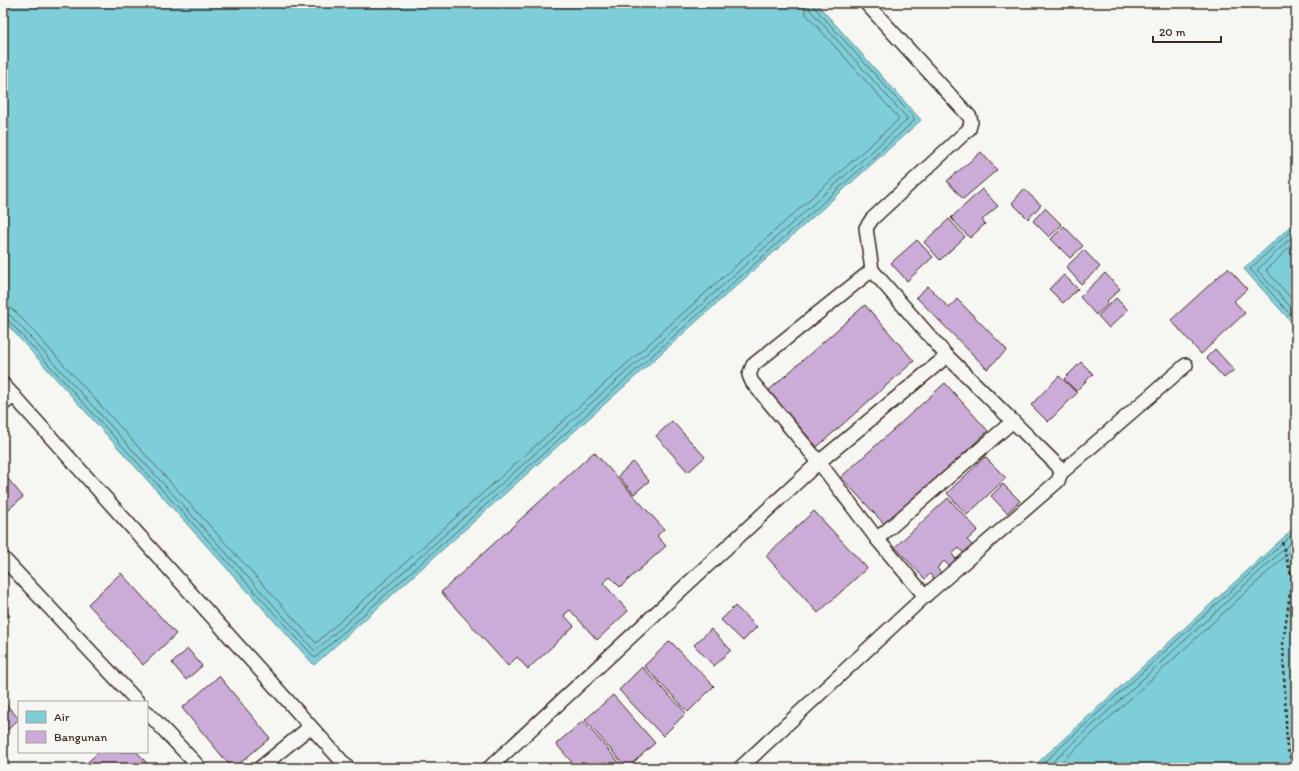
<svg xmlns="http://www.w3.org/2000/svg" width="1299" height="771" viewBox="0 0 1299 771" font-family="Itim,sans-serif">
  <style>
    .water { fill: #7eced9; stroke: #638c8e }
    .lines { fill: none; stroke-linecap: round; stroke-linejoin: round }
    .shore { stroke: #566c69; stroke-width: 1 }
    .building { fill: #cbacd8; stroke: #3b2a1e }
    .lane-casing { stroke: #3b2a1e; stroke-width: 16 }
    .path { stroke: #3b2a1e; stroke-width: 2.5; stroke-dasharray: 3 3; stroke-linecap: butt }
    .lane { stroke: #f6f6f2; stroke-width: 13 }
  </style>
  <rect width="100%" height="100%" fill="#f6f6f2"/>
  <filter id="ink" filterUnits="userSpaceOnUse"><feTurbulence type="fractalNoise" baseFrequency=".025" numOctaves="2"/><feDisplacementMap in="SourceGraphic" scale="8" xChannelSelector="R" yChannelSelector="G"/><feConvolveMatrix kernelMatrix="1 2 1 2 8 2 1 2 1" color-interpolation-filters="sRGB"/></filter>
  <g filter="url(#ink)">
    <g class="water">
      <polygon points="3,3 816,3 921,120 314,665 3,320"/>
      <polygon points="1296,221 1296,327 1244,269"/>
      <polygon points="1296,526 1296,768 1032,768"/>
    </g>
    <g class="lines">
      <g class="shore">
        <polyline points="1296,226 1250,269 1296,321"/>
        <polyline points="1296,233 1257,270 1296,313"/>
        <polyline points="1296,241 1266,270 1296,304"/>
        <polyline points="3,307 10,308 16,312 316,643 898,120 898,117 806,14 802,3"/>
        <polyline points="3,313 11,316 315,651 907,120 907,118 810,10 808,3"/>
        <polyline points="3,318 8,320 315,658 914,121 914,118 814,7 813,3"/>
        <polyline points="1038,768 1296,531"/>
        <polyline points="1046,768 1296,538"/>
        <polyline points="1055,768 1296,546"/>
      </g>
    </g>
    <g class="building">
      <polygon points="981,152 997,170 963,199 947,181"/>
      <polygon points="982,189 998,206 982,220 985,224 970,238 951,218"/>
      <polygon points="1024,189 1041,205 1028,219 1012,203"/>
      <polygon points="1045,208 1062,225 1049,237 1033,221"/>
      <polygon points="949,219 965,237 940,260 924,242"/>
      <polygon points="1064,226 1083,246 1070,258 1051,239"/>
      <polygon points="917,240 933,257 907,281 891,263"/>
      <polygon points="1084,250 1100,267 1081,284 1066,267"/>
      <polygon points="1228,268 1247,289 1234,301 1245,313 1201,354 1171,320"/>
      <polygon points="1105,273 1120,289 1107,301 1109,303 1096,315 1080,297"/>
      <polygon points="1064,275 1078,289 1063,303 1049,289"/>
      <polygon points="928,286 949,308 957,299 1007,350 987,369 916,297"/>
      <polygon points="1116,298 1128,310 1109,328 1098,316"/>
      <polygon points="865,305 914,361 817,447 768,391"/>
      <polygon points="1215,349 1234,370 1224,378 1206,358"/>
      <polygon points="1081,362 1093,374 1076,391 1064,379"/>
      <polygon points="1059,376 1077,393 1048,422 1031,405"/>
      <polygon points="945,383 988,431 960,457 964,461 947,476 943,472 929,485 933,489 926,496 922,491 885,525 841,477"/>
      <polygon points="672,421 705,457 688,472 656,436"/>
      <polygon points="594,452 664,529 657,536 666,546 620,587 610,577 603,583 628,611 597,640 570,610 564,615 574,626 528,669 517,657 508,666 441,592"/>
      <polygon points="985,457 1006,478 967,515 947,493"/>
      <polygon points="633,462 649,481 634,494 618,476"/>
      <polygon points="8,479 23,497 3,514 3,483"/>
      <polygon points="1003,484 1020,501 1007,513 991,496"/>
      <polygon points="948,498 978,530 967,540 974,547 965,555 959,548 952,554 958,562 951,568 944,561 937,568 943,575 936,581 930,574 925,579 895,547"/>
      <polygon points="814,511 867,568 818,613 766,556"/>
      <polygon points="121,573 176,634 143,665 88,604"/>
      <polygon points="735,606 757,627 743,641 721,620"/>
      <polygon points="3,608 10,616 3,623"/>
      <polygon points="711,629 731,650 714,666 694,645"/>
      <polygon points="670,641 714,686 688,712 644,666"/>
      <polygon points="188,649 202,666 186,680 172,663"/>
      <polygon points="642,667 686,713 663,736 619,690"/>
      <polygon points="219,676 270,738 234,768 232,768 182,708"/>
      <polygon points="613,695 655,743 627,768 585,720"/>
      <polygon points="3,701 19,719 3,734"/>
      <polygon points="583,721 624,768 577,768 556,744"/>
      <polygon points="99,752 137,752 151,768 81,768"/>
    </g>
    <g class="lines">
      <g class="lane-casing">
        <g id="lane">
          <polyline points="866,3 970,117 971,122 969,129 872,219 866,228 872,270"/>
          <polyline points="3,384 348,768"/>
          <polyline points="3,404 14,396"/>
          <polyline points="877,539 1013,421"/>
          <polyline points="3,558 138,702"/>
          <polyline points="925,596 877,539 819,462 752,382 749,375 753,365 872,270 947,356"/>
          <polyline points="147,712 200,768"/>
          <polyline points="260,768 310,727"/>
          <polyline points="489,768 819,462 947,356 1058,466 1061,473"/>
          <polyline points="740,768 925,596 1058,481 1061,473 1186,365"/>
        </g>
      </g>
      <polyline class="path" points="1282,542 1292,578 1283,643 1287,748 1294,768"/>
      <use href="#lane" class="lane"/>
    </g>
  </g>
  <rect width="1299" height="771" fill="none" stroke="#f6f6f2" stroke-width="16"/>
  <rect x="8" y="8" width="1283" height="755" fill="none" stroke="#3b2a1e" stroke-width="1.5" filter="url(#ink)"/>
  <rect x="18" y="701" width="130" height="52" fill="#f6f6f2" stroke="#aba49d"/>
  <rect x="26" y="711" width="20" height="12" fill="#7eced9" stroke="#aba49d"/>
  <text x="54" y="721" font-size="12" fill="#3b2a1e">Air</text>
  <rect x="26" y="731" width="20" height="12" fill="#cbacd8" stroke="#aba49d"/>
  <text x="54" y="741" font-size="12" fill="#3b2a1e">Bangunan</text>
  <path d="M1153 36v6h68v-6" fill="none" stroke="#3b2a1e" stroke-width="2"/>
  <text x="1159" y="36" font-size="12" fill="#3b2a1e" stroke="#f6f6f2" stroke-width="3" paint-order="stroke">20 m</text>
</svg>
